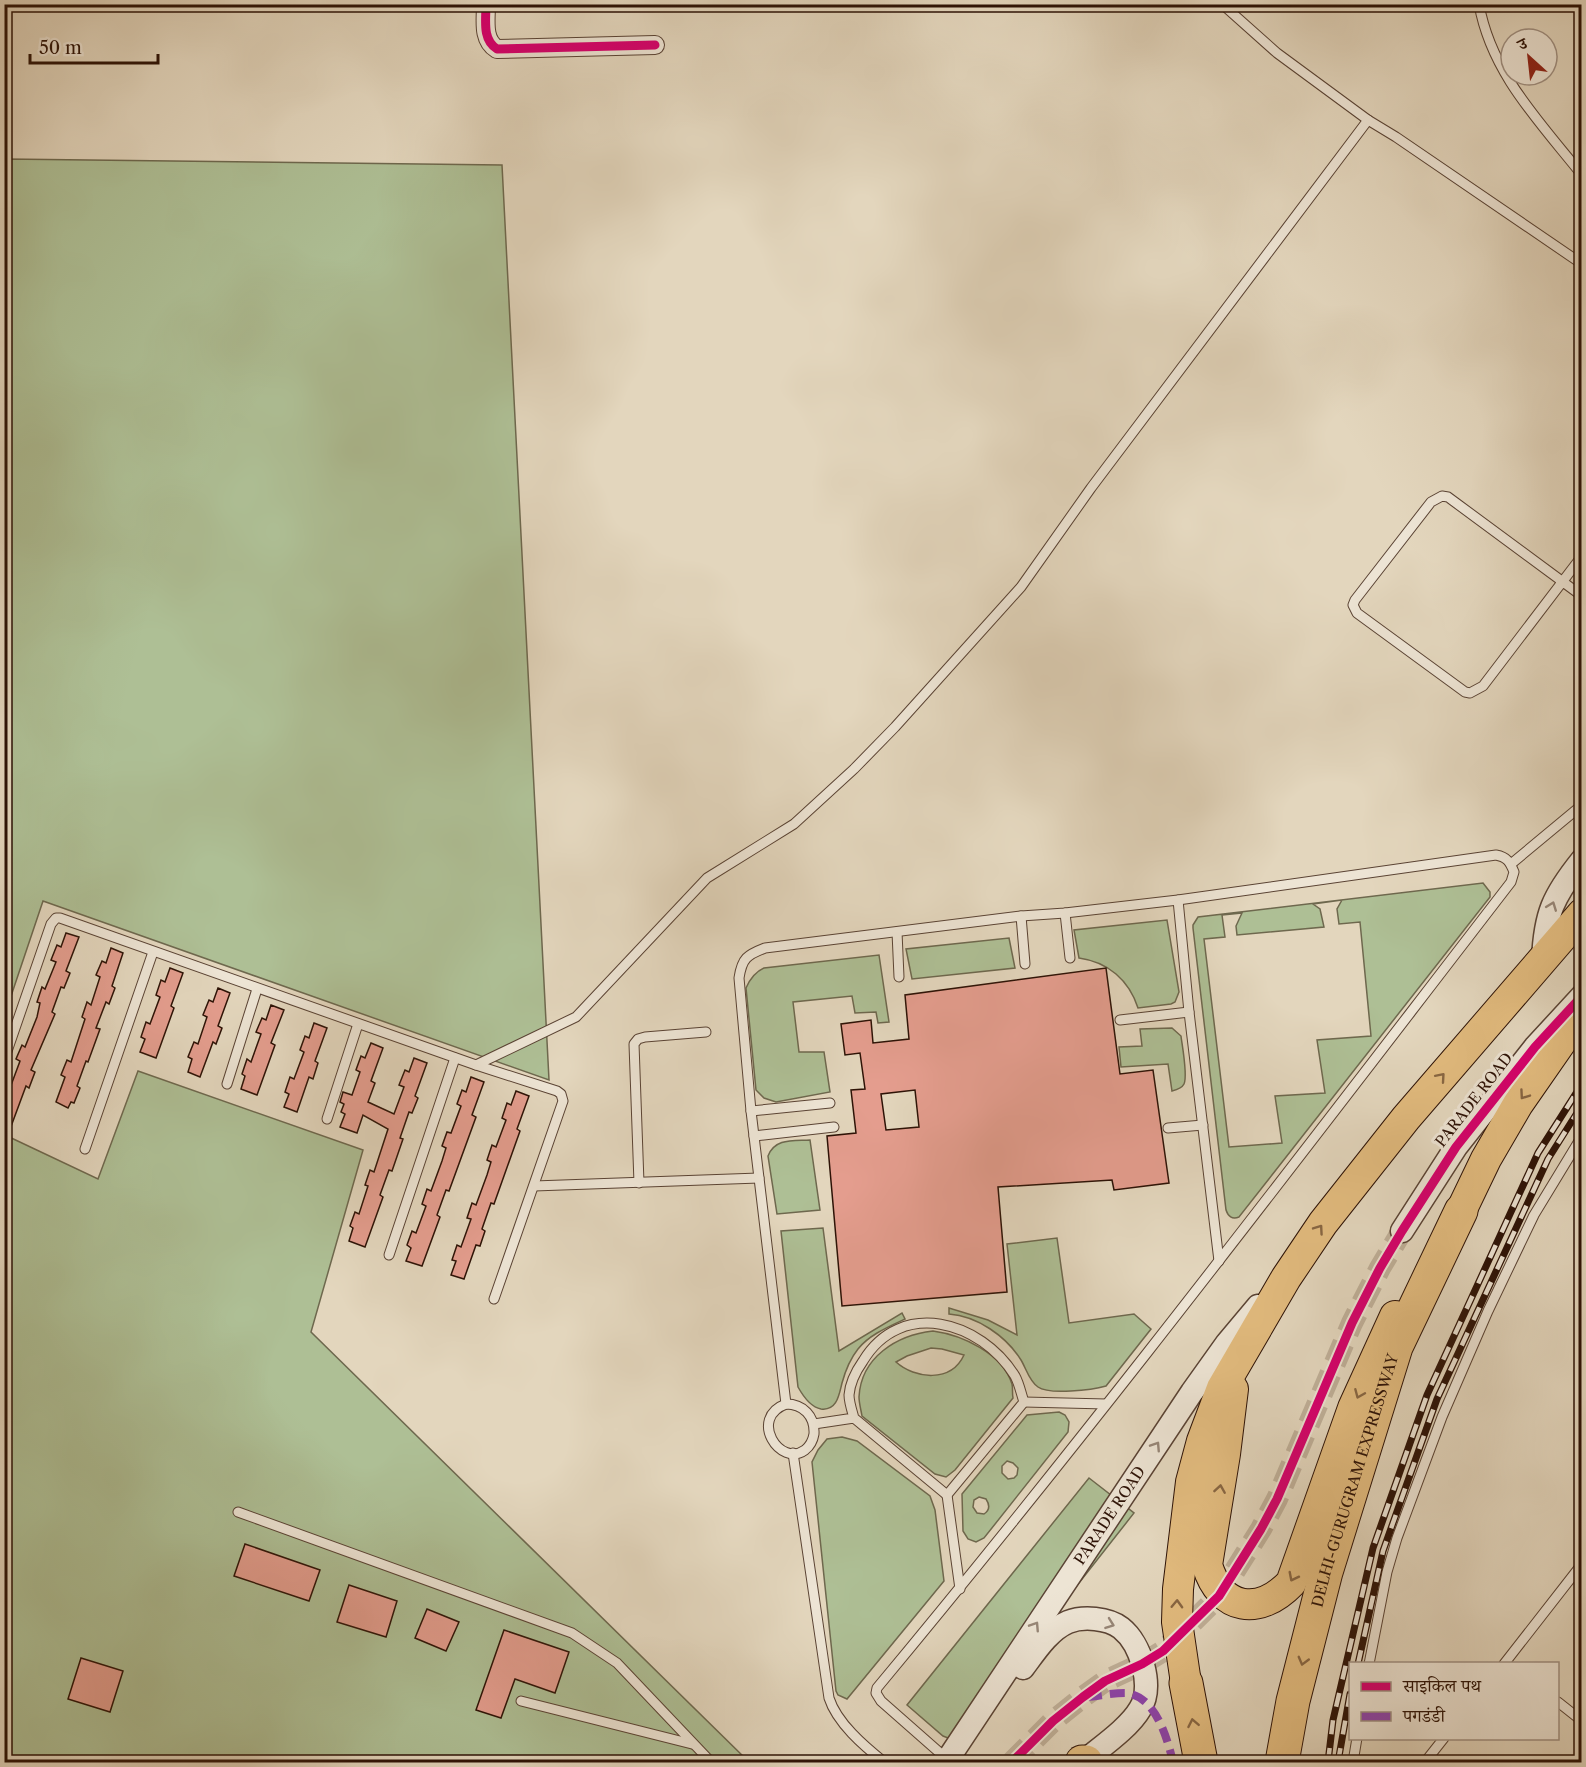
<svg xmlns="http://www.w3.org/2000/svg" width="1586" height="1767" viewBox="0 0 1586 1767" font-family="'Libre Caslon Text','Noto Serif Devanagari',serif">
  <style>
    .green { fill: #aebf95; stroke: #6e684e; stroke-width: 1.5; fill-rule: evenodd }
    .building { fill: #e49d8e; stroke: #2d1206; stroke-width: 1.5; fill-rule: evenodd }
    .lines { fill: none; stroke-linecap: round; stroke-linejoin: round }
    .tertiary-tunnel { stroke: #bfaf98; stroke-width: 22; stroke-dasharray: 22 11; stroke-linecap: butt }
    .service-casing { stroke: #5a4334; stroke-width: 11 }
    .minor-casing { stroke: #5a4334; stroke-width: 20 }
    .tertiary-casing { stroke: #5a4334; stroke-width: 25 }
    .trunk-casing { stroke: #2d1206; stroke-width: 32 }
    .motorway-casing { stroke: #2d1206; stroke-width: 35 }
    .service { stroke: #ede4d4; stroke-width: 9 }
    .minor { stroke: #ede4d4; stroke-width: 18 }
    .tertiary { stroke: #ede4d4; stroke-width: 22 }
    .trunk { stroke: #e2bb7e; stroke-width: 30 }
    .motorway { stroke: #e2bb7e; stroke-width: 33 }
    .rail-casing { stroke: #2d1206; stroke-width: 7 }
    .rail { stroke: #ede4d4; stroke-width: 4.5; stroke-dasharray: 14; stroke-linecap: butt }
    .quiet { stroke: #8e44ad; stroke-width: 8; stroke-dasharray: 15 8; stroke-linecap: butt }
    .cycleway-casing { stroke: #ede4d4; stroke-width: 13 }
    .cycleway { stroke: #d6006c; stroke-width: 9 }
    .oneway { stroke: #978677 }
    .oneway2 { stroke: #886642 }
    .labels { text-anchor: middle; stroke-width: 6; stroke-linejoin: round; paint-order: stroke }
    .street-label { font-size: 15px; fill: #2d1206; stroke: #ede4d4 }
  </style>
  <rect width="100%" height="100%" fill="#e3d6bd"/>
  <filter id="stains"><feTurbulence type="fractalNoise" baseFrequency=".00333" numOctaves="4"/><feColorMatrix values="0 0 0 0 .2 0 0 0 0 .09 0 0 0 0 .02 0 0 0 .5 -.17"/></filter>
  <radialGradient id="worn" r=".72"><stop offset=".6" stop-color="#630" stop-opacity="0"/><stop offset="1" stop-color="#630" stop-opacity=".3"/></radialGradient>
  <g class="green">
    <polygon points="5,159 502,165 549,1080 43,901 5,1014"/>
    <path d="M1483,883L1490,892V897L1239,1217C1232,1220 1228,1216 1226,1210L1193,928V925L1198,917ZM1342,900L1337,909L1339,924L1360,922L1371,1036L1317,1040L1325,1093L1275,1096L1282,1143L1229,1147L1204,939L1225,937L1222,915L1242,913L1236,926L1237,935L1324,927L1320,909L1313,904Z"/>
    <path d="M1167,920L1179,992L1175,1002L1171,1004L1138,1008C1129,980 1108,962 1079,958L1074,930Z"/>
    <polygon points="1009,938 1015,968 912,979 906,949"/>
    <path d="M879,955L889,1022L878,1023L876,1012L855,1013L852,996L793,1002L799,1052H824L830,1092L776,1102L764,1098L756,1090L746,988C750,979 755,972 764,968Z"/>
    <path d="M1172,1028L1181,1036C1182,1045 1188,1076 1184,1084C1182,1088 1176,1090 1172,1091L1168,1064L1121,1067L1119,1047L1142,1046L1140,1029Z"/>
    <polygon points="138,1071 363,1150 311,1332 749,1762 5,1762 5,1135 98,1179"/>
    <path d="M810,1140L820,1210L777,1214L768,1156C775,1138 793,1141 810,1140Z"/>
    <path d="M823,1228L839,1351L902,1313L905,1319C888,1327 869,1335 858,1349C850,1359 845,1372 842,1383C839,1395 837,1411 821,1409C810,1407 803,1396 798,1387L781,1231Z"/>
    <path d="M1057,1238L1069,1323L1134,1314L1151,1329L1106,1386C1092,1390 1049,1395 1038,1387C1029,1381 1026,1368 1021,1360C1006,1336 977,1316 949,1314V1308L988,1320L1017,1335L1007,1244Z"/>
    <path d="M933,1331C962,1335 1002,1353 1012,1384C1013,1388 1012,1394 1013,1398L955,1470L946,1477L935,1474L862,1416C861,1410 859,1403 859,1397C861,1357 897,1335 933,1331ZM931,1348L942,1349L964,1355C951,1383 915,1379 896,1362L907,1356Z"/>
    <path d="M1059,1412L1065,1415L1069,1422L1068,1432L984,1538L976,1542L968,1539L963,1531L962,1494L1027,1415ZM1007,1461L1013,1463L1018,1468L1017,1475L1014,1478L1008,1479L1002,1473V1466ZM979,1497L986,1499C990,1505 990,1510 984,1514L977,1513L973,1507L974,1500Z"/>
    <polygon points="842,1437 857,1441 930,1496 935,1510 944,1581 847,1699 838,1695 836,1691 812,1462 818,1450 827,1439"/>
    <polygon points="1089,1478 1134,1513 961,1733 948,1738 943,1736 907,1705"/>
  </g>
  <g class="building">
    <polygon points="66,933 79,937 66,971 70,973 64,988 61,987 52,1012 55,1014 31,1070 35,1072 29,1088 26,1086 6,1140 4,1139 4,1085 10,1088 20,1061 16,1059 22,1045 25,1047 37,1017 40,1003 37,1002 42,987 45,989 56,962 51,960 57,945 61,947"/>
    <polygon points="111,948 123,953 112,986 115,988 109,1004 106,1002 96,1028 100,1029 88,1062 86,1061 77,1086 80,1088 74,1103 71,1102 68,1108 56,1102 65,1077 61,1075 67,1060 71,1062 85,1019 82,1017 87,1002 91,1005 100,977 96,975 102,961 106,963"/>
    <polygon points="170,968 183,973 171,1006 174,1008 156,1058 140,1052 145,1039 141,1037 146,1022 150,1024 160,997 156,995 161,980 165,982"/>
    <path d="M1106,968L1120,1074L1153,1070L1169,1183L1114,1190L1112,1180L998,1187L1007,1292L842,1306L827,1136L856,1133L851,1090L865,1089L860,1053L845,1055L841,1024L871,1020L873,1043L909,1039L905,995ZM915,1090L919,1127L886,1130L881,1094Z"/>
    <polygon points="218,988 230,993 218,1026 222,1028 216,1044 213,1042 200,1077 188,1072 192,1059 188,1057 194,1042 198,1044 207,1017 203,1015 209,1000 213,1002"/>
    <polygon points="271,1005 284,1010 271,1043 275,1045 257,1095 241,1089 245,1076 242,1074 247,1059 251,1062 261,1034 256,1032 262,1018 266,1020"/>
    <polygon points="314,1023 327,1028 315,1061 318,1063 313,1079 309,1077 297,1112 284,1107 289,1094 285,1092 290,1077 294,1079 304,1052 300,1050 305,1036 309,1038"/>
    <polygon points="371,1043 383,1048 371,1081 375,1083 368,1102 394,1114 404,1087 399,1085 405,1070 409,1072 414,1058 427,1063 415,1096 418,1098 412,1113 409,1112 400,1138 403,1139 392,1171 389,1170 380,1195 383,1197 365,1247 349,1241 353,1228 350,1226 355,1212 359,1214 368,1186 365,1185 370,1170 374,1172 388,1129 363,1115 357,1133 340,1127 345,1114 341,1112 344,1104 340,1102 343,1092 352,1095 360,1072 356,1070 361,1056 365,1058"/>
    <polygon points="471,1077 484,1082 472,1115 476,1117 449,1191 446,1190 437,1215 440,1217 422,1266 406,1261 411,1248 407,1245 412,1231 416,1233 426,1206 422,1204 427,1189 431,1191 442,1161 446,1148 442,1146 447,1132 451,1133 461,1106 457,1104 462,1090 466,1092"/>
    <polygon points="516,1091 529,1096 517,1129 520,1131 494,1204 491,1203 482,1229 485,1231 480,1246 476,1245 464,1279 451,1275 456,1261 452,1260 457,1245 461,1247 471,1219 467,1218 472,1203 476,1205 487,1175 491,1162 487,1160 492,1145 496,1147 506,1120 502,1118 507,1103 511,1105"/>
    <polygon points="245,1544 320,1570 309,1601 234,1576"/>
    <polygon points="349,1585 397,1601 386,1637 337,1622"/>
    <polygon points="427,1609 459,1622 446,1651 415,1638"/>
    <polygon points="504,1630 569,1652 555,1693 515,1679 501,1718 476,1710"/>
    <polygon points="81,1658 123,1671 110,1712 68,1699"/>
  </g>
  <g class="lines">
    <polyline class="tertiary-tunnel" points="1012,1762 1053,1721 1083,1697 1105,1681 1142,1664 1163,1651 1219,1596 1261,1529 1277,1499 1352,1323 1380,1268 1402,1231"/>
    <g class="service-casing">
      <g id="service">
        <polyline points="1222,4 1277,53 1368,120 1396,137 1582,264"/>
        <path d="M1479,4C1491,73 1540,122 1582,175"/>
        <polyline points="1582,556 1483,686 1470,693 1465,692 1357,613 1353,605 1355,600 1431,502 1442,496 1448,497 1582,596"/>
        <polyline points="1511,864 1582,805"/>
        <polyline points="1178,900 1189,1012 1219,1261"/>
        <polyline points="1065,913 1070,958"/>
        <polyline points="1021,916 1025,964"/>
        <polyline points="897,932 899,977"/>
        <polyline points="1120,1020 1189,1012"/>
        <polyline points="4,1060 51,924 56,918 60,918 476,1065 557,1091 561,1094 563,1101 494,1299"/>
        <polyline points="476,1065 576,1017 707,878 794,824 854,769 895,727 1021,587 1091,488 1368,120"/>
        <polyline points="227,1084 257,989"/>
        <polyline points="751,1111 830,1103"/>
        <polyline points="327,1119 358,1024"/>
        <polyline points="1168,1128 1203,1125"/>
        <polyline points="754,1136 834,1127"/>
        <polyline points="85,1149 153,952"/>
        <polyline points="639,1183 634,1044 638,1039 645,1037 706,1032"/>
        <polyline points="534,1186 759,1178"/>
        <polyline points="389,1255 455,1058"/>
        <polyline points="1024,1402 1106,1404"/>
        <path d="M786,1404L751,1111L739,978C742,958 747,955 765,948L1021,916L1065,913L1178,900L1496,855C1507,857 1510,862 1514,872L1511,882C1302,1153 1096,1425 877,1688L876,1693L881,1701L948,1760"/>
        <path d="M786,1404C803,1404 815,1416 814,1434C813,1440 810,1446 805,1450C780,1468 748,1418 786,1404Z"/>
        <path d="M814,1424L854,1418L947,1495L1024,1402C1021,1393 1019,1383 1015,1376C981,1321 901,1298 863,1361C856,1371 850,1383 849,1395C849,1402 852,1411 854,1418"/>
        <path d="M793,1453L829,1698C837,1723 864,1746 884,1762"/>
        <polyline points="947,1495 960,1589"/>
        <polyline points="238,1512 572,1633 617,1663 711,1762"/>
        <polyline points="1369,1664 1387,1572 1397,1538 1442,1417 1488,1311 1534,1215 1582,1136"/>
        <polyline points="1504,1664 1582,1564"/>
        <polyline points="521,1701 692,1744"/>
        <polyline points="1558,1702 1582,1721"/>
        <polyline points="1353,1762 1357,1738"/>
        <polyline points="1425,1762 1444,1738"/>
      </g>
    </g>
    <g class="minor-casing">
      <path id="minor" d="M486,4C486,20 482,40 497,49L655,45"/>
    </g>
    <g class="tertiary-casing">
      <g id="tertiary">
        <path d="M1543,960C1545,914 1553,896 1582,860"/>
        <polyline points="1402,1231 1456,1147 1535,1047 1582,996"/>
        <path d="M1023,1668C1035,1652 1049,1630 1068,1622C1083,1616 1108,1618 1121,1628C1141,1644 1154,1686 1140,1709C1129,1728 1101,1747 1083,1762"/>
        <path id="s1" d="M946,1762L1192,1392L1227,1343L1258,1306"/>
      </g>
    </g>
    <g class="trunk-casing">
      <g id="trunk">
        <polyline points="1461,1211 1486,1159 1518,1104 1582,1012"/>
        <path d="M1233,1389L1225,1454L1207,1565C1221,1611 1259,1616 1291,1583L1353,1408L1395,1316"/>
        <polyline points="1186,1683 1177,1622 1178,1589 1191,1482 1202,1441 1222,1388 1286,1278 1323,1223 1406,1118 1582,914"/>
      </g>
    </g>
    <g class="motorway-casing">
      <g id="motorway">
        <polyline points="1186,1683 1201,1762"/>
        <polyline points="1082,1762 1086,1762"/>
        <path id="s2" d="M1282,1762L1293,1701L1326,1572L1396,1347L1461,1211"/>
      </g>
    </g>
    <use href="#service" class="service"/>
    <use href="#minor" class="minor"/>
    <use href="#tertiary" class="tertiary"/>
    <use href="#trunk" class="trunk"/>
    <use href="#motorway" class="motorway"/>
    <g class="rail-casing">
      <g id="rail">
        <polyline points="1358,1664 1383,1551 1437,1399 1548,1159 1582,1105"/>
        <polyline points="1328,1762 1333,1720 1373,1548 1427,1395 1538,1153 1582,1084"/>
        <polyline points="1338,1762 1350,1694"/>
      </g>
    </g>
    <use href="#rail" class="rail"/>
    <path class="quiet" d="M1087,1697C1099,1696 1112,1693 1125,1693C1155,1695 1167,1737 1173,1762"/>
    <g class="cycleway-casing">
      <g id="cycleway">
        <path d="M486,4C486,20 482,40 497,49L655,45"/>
        <polyline points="1012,1762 1053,1721 1083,1697 1105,1681 1142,1664 1163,1651 1219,1596 1261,1529 1277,1499 1352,1323 1380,1268 1402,1231 1456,1147 1535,1047 1582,996"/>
      </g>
    </g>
    <use href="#cycleway" class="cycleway"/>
  </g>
  <defs><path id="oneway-chevron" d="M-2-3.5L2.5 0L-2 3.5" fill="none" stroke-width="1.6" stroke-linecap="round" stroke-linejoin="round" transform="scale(1.5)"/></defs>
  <g class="oneway">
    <use href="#oneway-chevron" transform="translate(1552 906) rotate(-69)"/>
    <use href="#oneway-chevron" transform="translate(1156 1446) rotate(-57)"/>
    <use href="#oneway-chevron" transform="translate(1110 1624) rotate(20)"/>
    <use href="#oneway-chevron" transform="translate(1035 1626) rotate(-57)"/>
  </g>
  <g class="oneway2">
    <use href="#oneway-chevron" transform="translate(1441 1077) rotate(-49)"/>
    <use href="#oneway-chevron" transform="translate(1524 1095) rotate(125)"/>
    <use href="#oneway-chevron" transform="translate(1319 1229) rotate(-55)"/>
    <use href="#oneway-chevron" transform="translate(1359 1394) rotate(113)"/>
    <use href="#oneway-chevron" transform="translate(1220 1489) rotate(-81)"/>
    <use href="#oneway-chevron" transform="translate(1293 1577) rotate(117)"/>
    <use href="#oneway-chevron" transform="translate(1177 1604) rotate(-88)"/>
    <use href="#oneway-chevron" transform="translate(1303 1661) rotate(105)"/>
    <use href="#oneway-chevron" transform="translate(1193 1723) rotate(-101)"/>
  </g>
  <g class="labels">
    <g class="street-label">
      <text transform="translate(1474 1100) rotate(-52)" y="5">PARADE ROAD</text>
      <text dy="5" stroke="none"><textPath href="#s2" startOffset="291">DELHI-GURUGRAM EXPRESSWAY</textPath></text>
      <text dy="5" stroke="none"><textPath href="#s1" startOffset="296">PARADE ROAD</textPath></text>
    </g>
  </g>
  <rect width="1586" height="1767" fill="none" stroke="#e3d6bd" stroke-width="24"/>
  <rect x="6" y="6" width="1574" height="1755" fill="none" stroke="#2d1206" stroke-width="3"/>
  <rect x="12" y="12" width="1562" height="1743" fill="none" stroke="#2d1206" stroke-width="1.5"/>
  <rect x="1349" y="1662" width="210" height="78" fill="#ede4d4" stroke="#a09082" stroke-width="1.5"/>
  <rect x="1361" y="1682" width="30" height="9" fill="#d6006c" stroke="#a09082" stroke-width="1.5"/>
  <text x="1403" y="1692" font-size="18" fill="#2d1206">साइकिल पथ</text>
  <rect x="1361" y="1712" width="30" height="9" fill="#8e44ad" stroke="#a09082" stroke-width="1.5"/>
  <text x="1403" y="1722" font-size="18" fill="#2d1206">पगडंडी</text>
  <g transform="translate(1529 57) rotate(333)"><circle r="28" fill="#ede4d4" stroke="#a09082" stroke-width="1.5"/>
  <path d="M0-4.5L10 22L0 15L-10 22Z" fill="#8f2418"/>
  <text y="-9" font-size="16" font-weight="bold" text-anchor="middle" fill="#2d1206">उ</text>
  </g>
  <path d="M30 54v9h128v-9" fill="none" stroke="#2d1206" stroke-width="3"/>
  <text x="39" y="54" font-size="18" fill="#2d1206" stroke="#ede4d4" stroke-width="4.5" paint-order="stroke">50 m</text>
  <rect width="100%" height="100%" filter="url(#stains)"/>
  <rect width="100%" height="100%" fill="url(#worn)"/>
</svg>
